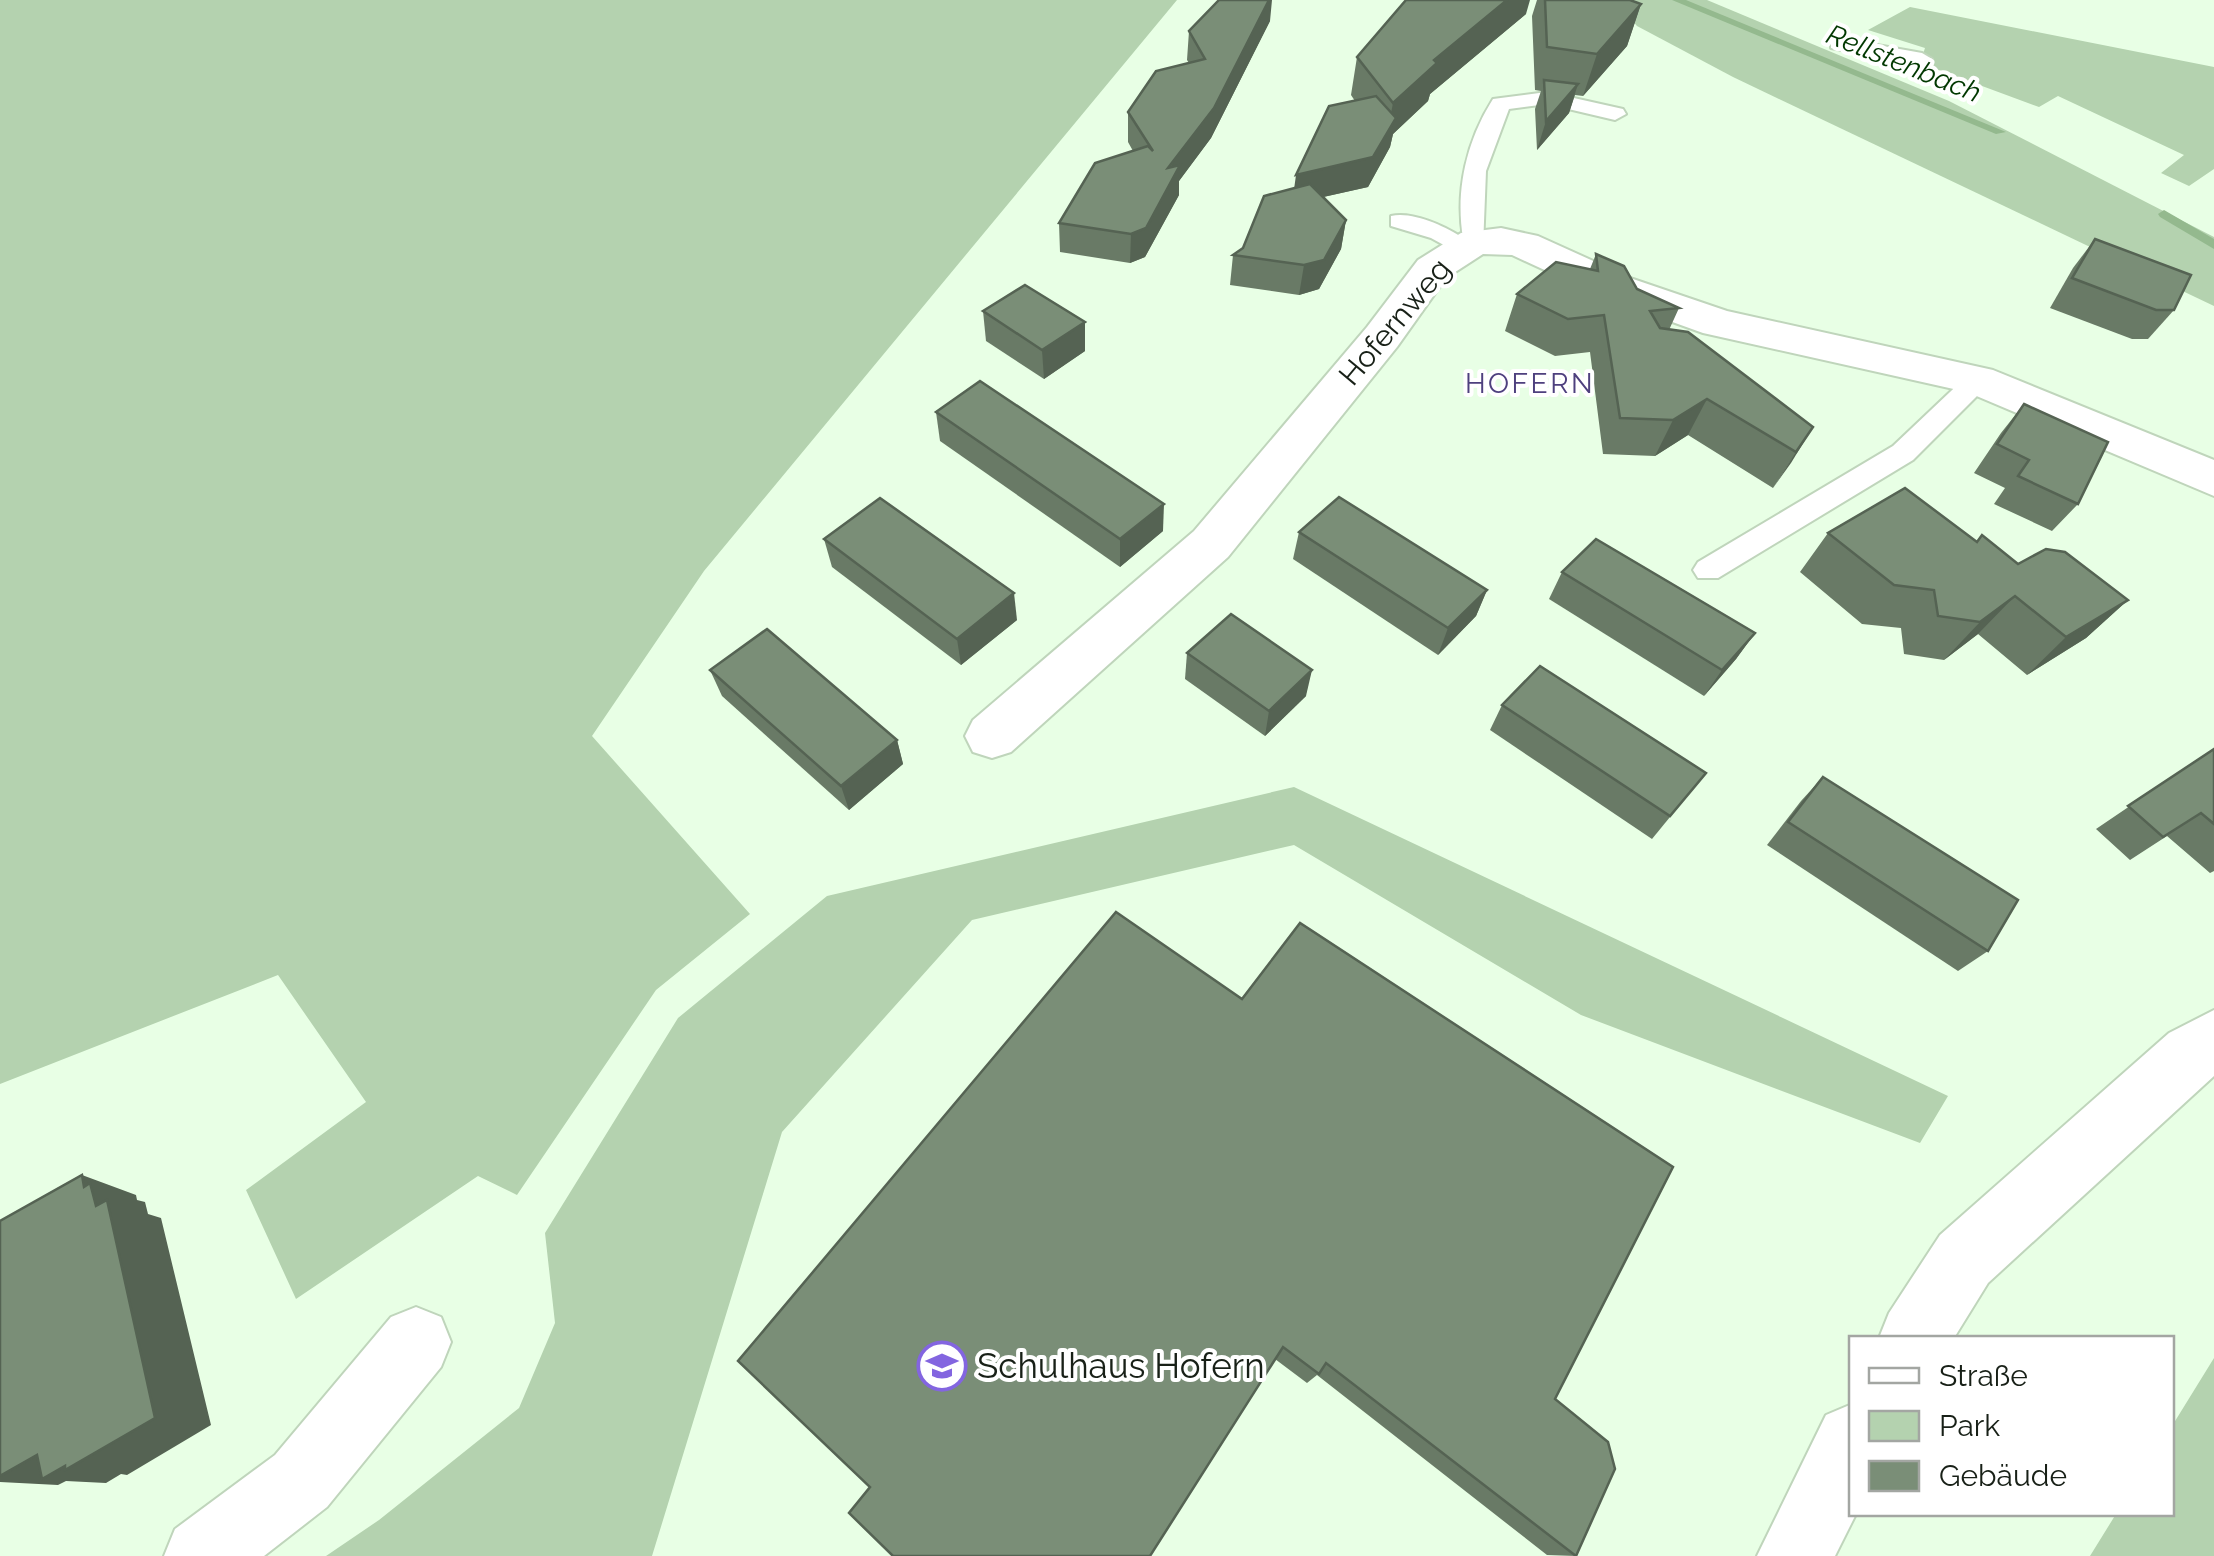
<svg xmlns="http://www.w3.org/2000/svg" width="2214" height="1556" viewBox="0 0 2214 1556" font-family="Raleway,sans-serif">
  <style>
    .green { fill: #b4d2af }
    .lines { fill: none; stroke-linecap: round; stroke-linejoin: round }
    .stream { fill: #94b98e; fill-rule: evenodd }
    .service-casing { stroke: #bfd5bb; stroke-width: 4 }
    .minor-casing { stroke: #bfd5bb; stroke-width: 4 }
    .service { fill: #fff; fill-rule: evenodd }
    .minor { fill: #fff; fill-rule: evenodd }
    .wall { fill: #697a66 }
    .shaded-wall { fill: #556353 }
    .building { fill: #7a8e77; stroke: #556353; stroke-width: 2.5 }
    .labels { text-anchor: middle; stroke-width: 8; stroke-linejoin: round; paint-order: stroke }
    .far-water-label { font-size: 28px; font-style: italic; fill: #013800; stroke: #fff }
    .far-neighbourhood-label { font-size: 28px; letter-spacing: 2.5px; fill: #4e407e; stroke: #fff }
    .street-label { font-size: 30px; fill: #182017; stroke: #fff }
    .near-poi-label { font-size: 35px; fill: #182017; stroke: #fff; text-anchor: start }
  </style>
  <rect width="100%" height="100%" fill="#e8ffe5"/>
  <g class="green">
    <polygon points="0,0 1177,0 704,571 592,736 750,914 656,990 517,1195 478,1176 296,1299 246,1190 366,1102 278,975 0,1084"/>
    <polygon points="1615,0 1707,0 1949,101 2214,237 2214,306 1733,77 1637,26"/>
    <polygon points="1910,7 2214,67 2214,169 2189,186 2161,173 2184,155 2058,96 2039,107 1920,63 1925,48 1868,30"/>
    <polygon points="1294,787 1948,1096 1920,1143 1581,1015 1294,845 972,920 782,1132 652,1556 326,1556 379,1520 519,1408 555,1323 545,1233 678,1018 827,896"/>
    <polygon points="2214,1358 2214,1556 2090,1556 2116,1514 2172,1514 2172,1426"/>
  </g>
  <g class="lines">
    <g class="stream">
      <polygon points="1672,0 1686,0 2006,132 1996,134"/>
      <polygon points="2164,210 2214,239 2214,249 2160,217 2158,214"/>
    </g>
    <g class="service-casing">
      <g id="service">
        <polygon points="1838,38 1922,53 1932,59 1922,65 1831,48 1831,40"/>
        <path d="M1547,92L1623,109L1626,114L1615,120L1547,104L1509,109L1486,171L1483,247L1462,255L1431,238L1391,226V216C1412,211 1445,226 1463,238C1455,190 1467,140 1493,99Z"/>
        <polygon points="1978,371 1991,380 1987,386 1913,460 1718,578 1698,578 1693,570 1698,562 1893,446 1969,374"/>
      </g>
    </g>
    <g class="minor-casing">
      <g id="minor">
        <polygon points="1501,228 1538,236 1633,279 1727,311 1993,370 2214,460 2214,496 1967,392 1703,333 1603,297 1512,255 1483,254 1446,278 1397,347 1228,557 1011,752 992,758 973,752 965,736 973,720 1194,531 1367,327 1418,260 1461,233"/>
        <polygon points="2214,1010 2214,1076 1988,1283 1954,1338 1879,1338 1889,1313 1940,1235 2169,1033"/>
        <polygon points="416,1307 441,1317 451,1342 441,1367 327,1507 264,1556 164,1556 175,1529 275,1455 391,1317"/>
        <polygon points="1852,1404 1852,1514 1856,1514 1835,1556 1757,1556 1826,1415"/>
      </g>
    </g>
    <use href="#service" class="service"/>
    <use href="#minor" class="minor"/>
  </g>
  <g class="wall">
    <polygon points="1537,0 1630,0 1641,4 1627,46 1583,96 1575,95 1569,113 1537,150 1535,109 1541,91 1535,90 1532,16"/>
    <polygon points="1526,14 1430,94 1428,101 1393,134 1390,147 1368,187 1323,197 1346,220 1341,249 1319,289 1299,295 1230,285 1233,255 1243,248 1294,188 1355,101 1351,95 1357,57"/>
    <polygon points="1270,21 1211,138 1179,181 1179,195 1145,257 1130,263 1060,252 1059,223 1133,151 1128,142 1128,112 1189,63 1187,60 1189,31"/>
    <polygon points="2095,239 2174,310 2148,339 2132,339 2050,308 2073,268"/>
    <polygon points="1596,254 1637,289 1679,308 1669,330 1813,427 1773,488 1688,435 1655,456 1603,454 1590,352 1555,356 1505,331 1517,294 1590,269"/>
    <polygon points="983,311 1085,322 1085,351 1044,379 986,341"/>
    <polygon points="2024,404 2078,504 2052,531 1994,504 2005,488 1974,473 2001,433"/>
    <polygon points="936,412 1163,531 1120,567 940,441"/>
    <polygon points="1299,532 1487,590 1476,616 1438,655 1293,559"/>
    <polygon points="1828,533 1976,542 1982,535 2018,564 2128,600 2086,638 2027,675 1978,634 1944,660 1904,654 1901,628 1862,624 1800,572"/>
    <polygon points="824,539 1017,620 961,665 832,567"/>
    <polygon points="1562,572 1755,633 1736,659 1704,696 1549,599"/>
    <polygon points="1187,653 1306,696 1265,736 1185,679"/>
    <polygon points="710,670 897,740 903,764 849,810 722,696"/>
    <polygon points="1502,705 1706,773 1652,839 1490,730"/>
    <polygon points="2214,749 2214,871 2210,873 2167,836 2130,860 2096,829"/>
    <polygon points="1823,777 1988,951 1958,971 1767,845 1801,801"/>
    <polygon points="1116,912 1555,1399 1576,1556 1547,1555 1317,1375 1307,1383 1275,1359 870,1487"/>
  </g>
  <g class="shaded-wall">
    <polygon points="1269,0 1272,0 1270,21 1211,138 1179,181 1179,195 1145,257 1130,263 1131,234"/>
    <polygon points="1507,0 1530,0 1526,14 1430,94 1428,101 1393,134 1390,147 1368,187 1292,204 1296,175 1387,134 1393,103 1434,60"/>
    <polygon points="1641,4 1627,46 1583,96 1597,54"/>
    <polygon points="1578,84 1569,113 1537,150 1546,121"/>
    <polygon points="1346,220 1341,249 1319,289 1299,295 1304,265"/>
    <polygon points="1085,322 1085,351 1044,379 1042,350"/>
    <polygon points="1707,399 1688,435 1655,456 1673,420"/>
    <polygon points="1813,427 1791,463 1773,488 1796,452"/>
    <polygon points="1164,504 1163,531 1120,567 1120,539"/>
    <polygon points="1487,590 1476,616 1438,655 1448,628"/>
    <polygon points="1014,593 1017,620 961,665 957,639"/>
    <polygon points="2015,596 1978,634 1944,660 1980,622"/>
    <polygon points="2128,600 2086,638 2027,675 2066,637"/>
    <polygon points="1755,633 1736,659 1704,696 1722,670"/>
    <polygon points="1312,670 1306,696 1265,736 1269,711"/>
    <polygon points="897,740 903,764 849,810 841,786"/>
    <polygon points="82,1175 136,1195 137,1200 145,1202 148,1214 161,1218 211,1425 127,1475 121,1474 106,1483 66,1481 58,1485 0,1482 0,1476 96,1206 84,1187"/>
  </g>
  <g class="building">
    <polygon points="1219,0 1269,0 1214,108 1168,168 1180,165 1146,228 1131,234 1059,223 1095,163 1148,146 1153,151 1128,112 1156,71 1205,59 1189,31"/>
    <polygon points="1406,0 1507,0 1434,60 1437,63 1393,103 1357,57"/>
    <polygon points="1545,0 1630,0 1641,4 1597,54 1547,47"/>
    <polygon points="1544,80 1578,84 1546,121"/>
    <polygon points="1376,96 1396,118 1373,157 1296,175 1329,106"/>
    <polygon points="1310,184 1346,220 1324,260 1304,265 1233,255 1243,248 1264,196"/>
    <polygon points="2095,239 2191,275 2174,310 2156,310 2072,278"/>
    <polygon points="1596,254 1624,266 1637,289 1679,308 1650,311 1660,328 1688,332 1813,427 1796,452 1707,399 1673,420 1620,418 1604,315 1568,319 1517,294 1556,262 1598,271"/>
    <polygon points="1025,285 1085,322 1042,350 983,311"/>
    <polygon points="980,381 1164,504 1120,539 936,412"/>
    <polygon points="2024,404 2108,442 2078,504 2018,476 2029,460 1997,444"/>
    <polygon points="1905,488 1977,542 1982,535 2018,564 2046,549 2065,552 2128,600 2066,637 2015,596 1980,622 1938,616 1934,590 1894,585 1828,533"/>
    <polygon points="1339,497 1487,590 1448,628 1299,532"/>
    <polygon points="880,498 1014,593 957,639 824,539"/>
    <polygon points="1596,539 1755,633 1722,670 1562,572"/>
    <polygon points="1231,614 1312,670 1269,711 1187,653"/>
    <polygon points="767,629 897,740 841,786 710,670"/>
    <polygon points="1540,666 1706,773 1670,816 1502,705"/>
    <polygon points="2214,749 2214,824 2201,813 2163,837 2128,806"/>
    <polygon points="1823,777 2018,900 1988,951 1788,822"/>
    <polygon points="1116,912 1242,999 1300,923 1673,1167 1555,1399 1608,1442 1615,1469 1576,1556 1326,1363 1319,1374 1283,1347 1150,1556 893,1556 849,1513 870,1487 738,1361"/>
    <polygon points="82,1175 84,1187 90,1183 96,1206 107,1200 155,1418 65,1470 65,1466 42,1479 37,1455 0,1476 0,1221"/>
  </g>
  <defs>
    <g id="school-ring" transform="scale(2.5)"><circle r="9.5" fill="#fff" stroke="#8365e0" stroke-width="1.5"/><path d="M0-5L7-2L0 1L-7-2ZM-4 1L0 2.5L4 1V4Q0 6-4 4Z" fill="#8365e0"/></g>
  </defs>
  <g fill-rule="evenodd">
    <use href="#school-ring" x="942" y="1366"/>
  </g>
  <g class="labels">
    <g class="far-water-label">
      <text transform="translate(1904 63) rotate(22)" y="10">Rellstenbach</text>
    </g>
    <g class="far-neighbourhood-label">
      <text x="1530" y="393">HOFERN</text>
    </g>
    <g class="street-label">
      <text transform="translate(1395 322) rotate(-50)" y="10">Hofernweg</text>
    </g>
    <g class="near-poi-label">
      <text x="977" y="1378">Schulhaus Hofern</text>
    </g>
  </g>
  <rect x="1849" y="1336" width="325" height="180" fill="#ffffff" stroke="#a3a6a2" stroke-width="2.5"/>
  <rect x="1869" y="1368" width="50" height="15" fill="#ffffff" stroke="#a3a6a2" stroke-width="2.5"/>
  <text x="1939" y="1386" font-size="30" fill="#182017">Straße</text>
  <rect x="1869" y="1411" width="50" height="30" fill="#b4d2af" stroke="#a3a6a2" stroke-width="2.5"/>
  <text x="1939" y="1436" font-size="30" fill="#182017">Park</text>
  <rect x="1869" y="1461" width="50" height="30" fill="#7a8e77" stroke="#a3a6a2" stroke-width="2.5"/>
  <text x="1939" y="1486" font-size="30" fill="#182017">Gebäude</text>
</svg>
